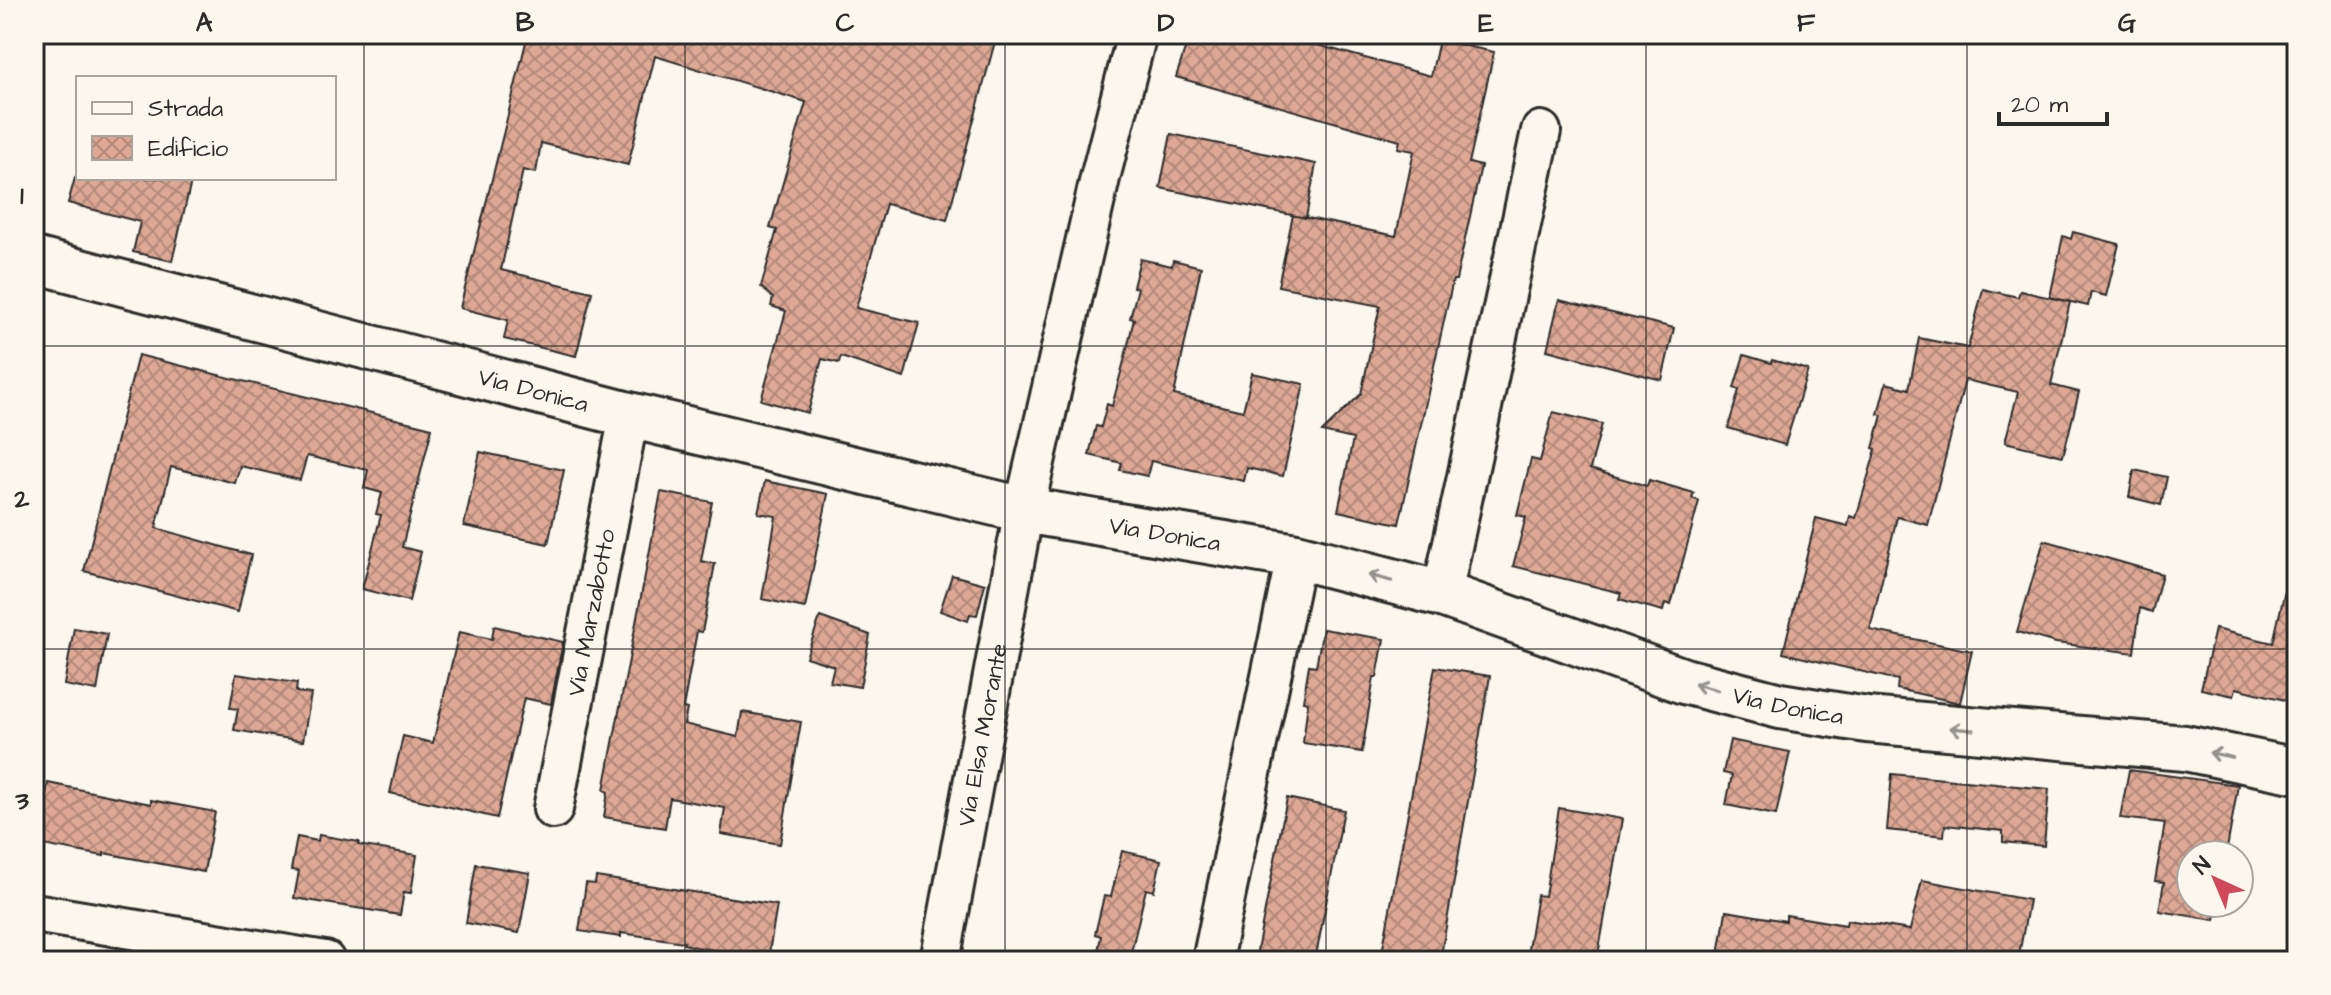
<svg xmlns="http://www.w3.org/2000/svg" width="2331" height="995" viewBox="0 0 2331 995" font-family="'Architects Daughter',sans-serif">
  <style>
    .building { fill: url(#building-cross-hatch); stroke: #2b2b2b; stroke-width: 2 }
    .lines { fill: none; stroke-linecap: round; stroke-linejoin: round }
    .street-casing { stroke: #2b2b2b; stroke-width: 44 }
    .secondary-casing { stroke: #2b2b2b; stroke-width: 50 }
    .street { stroke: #fbf7ec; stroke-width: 38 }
    .secondary { stroke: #fbf7ec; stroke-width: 44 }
    .oneway { stroke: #93918c }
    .grid { fill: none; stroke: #2b2b2b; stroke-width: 2; stroke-opacity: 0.55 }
    .labels { text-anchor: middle; stroke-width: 8; stroke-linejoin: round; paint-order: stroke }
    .street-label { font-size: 24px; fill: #2b2b2b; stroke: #fbf7ec }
    .neatline { fill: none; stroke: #2b2b2b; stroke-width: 3 }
    .grid-label { font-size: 26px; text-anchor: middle; font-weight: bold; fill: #2b2b2b }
  </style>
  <defs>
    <pattern id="building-cross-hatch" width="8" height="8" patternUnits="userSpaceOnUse" patternTransform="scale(2)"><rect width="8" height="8" fill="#dea895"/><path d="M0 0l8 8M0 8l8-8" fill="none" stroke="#b4897a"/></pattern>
  </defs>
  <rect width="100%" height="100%" fill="#fbf7ec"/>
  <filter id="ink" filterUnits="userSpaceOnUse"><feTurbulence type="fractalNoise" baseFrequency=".0125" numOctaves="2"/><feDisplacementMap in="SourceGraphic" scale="16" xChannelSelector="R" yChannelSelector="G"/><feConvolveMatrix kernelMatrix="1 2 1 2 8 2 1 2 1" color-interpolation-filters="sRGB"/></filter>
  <g filter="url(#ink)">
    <g class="building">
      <polygon points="528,34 997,34 947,220 886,204 856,308 919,323 904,378 841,357 839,363 822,359 808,413 761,400 786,311 771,306 773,298 761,287 777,230 770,228 806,102 655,56 628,165 541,143 536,173 523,170 501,270 592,292 576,356 504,339 508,320 460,308"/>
      <polygon points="1190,34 1277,34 1431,76 1439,40 1494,52 1469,163 1481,166 1456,280 1453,280 1399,524 1338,511 1353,439 1322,432 1361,394 1380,306 1278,286 1293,215 1396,236 1414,151 1398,148 1400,141 1176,77"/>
      <polygon points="1171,134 1316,164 1306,218 1160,188"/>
      <polygon points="75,178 192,178 172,261 133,252 140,222 68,203"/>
      <polygon points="2073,232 2119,244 2106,296 2091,292 2088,306 2050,297 2063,236 2071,239"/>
      <polygon points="1140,259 1172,266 1173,260 1201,267 1174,395 1243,411 1252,373 1304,384 1283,476 1247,468 1244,481 1151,461 1147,476 1120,470 1122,463 1089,455 1096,426 1101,427 1107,404 1112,406 1124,361 1134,319 1130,318 1138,288 1133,287"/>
      <polygon points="1983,289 2018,297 2020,291 2070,302 2051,385 2079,392 2063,456 2005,442 2018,392 1965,380 1928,525 1897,517 1870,630 1972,651 1960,703 1897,689 1898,680 1783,653 1816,518 1848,526 1850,516 1856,518 1876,449 1873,448 1882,415 1878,414 1886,383 1909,389 1919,338 1968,348"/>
      <polygon points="1559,300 1674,328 1662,380 1547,350"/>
      <polygon points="138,355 432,428 402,547 421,552 409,601 362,589 381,515 376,514 382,493 364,488 368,470 307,456 300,480 240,466 235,483 171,467 156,528 251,555 238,612 84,571"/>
      <polygon points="1744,355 1771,363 1772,360 1808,370 1785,445 1728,428 1739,390 1734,388"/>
      <polygon points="1553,412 1602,424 1590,469 1647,486 1649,480 1694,493 1692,498 1699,501 1671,605 1665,603 1663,611 1619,599 1621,593 1513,566 1526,517 1517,515 1531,459 1540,461"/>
      <polygon points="480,452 564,470 548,544 464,526"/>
      <polygon points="2134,470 2167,477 2161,505 2129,497"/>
      <polygon points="765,481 828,494 805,608 762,599 776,516 758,513"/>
      <polygon points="661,492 712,502 701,561 715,564 702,632 697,631 683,708 687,709 684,724 738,737 742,712 801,722 780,844 721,834 725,808 670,798 665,828 604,817 608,792 604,790"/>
      <polygon points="2044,540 2162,574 2152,612 2140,608 2134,653 2056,643 2017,632"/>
      <polygon points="952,575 985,584 977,615 970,614 968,621 940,611"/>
      <polygon points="2285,590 2297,591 2297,703 2236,688 2234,696 2201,689 2215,629 2273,643"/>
      <polygon points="820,617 870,635 860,687 830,682 834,666 806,657"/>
      <polygon points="494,626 563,642 551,704 524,698 497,818 390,793 403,736 433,743 459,632 492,639"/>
      <polygon points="74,628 107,634 97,691 64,685"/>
      <polygon points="1323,629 1384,639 1377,677 1374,677 1362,752 1303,743 1308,702 1303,701 1309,665 1316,666"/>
      <polygon points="1435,667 1490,676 1440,961 1399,961 1381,958"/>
      <polygon points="236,674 297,683 296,692 311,694 303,741 234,730 238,709 230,708"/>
      <polygon points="1730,740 1790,752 1776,815 1726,805 1732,775 1723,773"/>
      <polygon points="2129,770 2238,785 2226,855 2191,855 2191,903 2218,903 2215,920 2159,911 2164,882 2155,881 2165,823 2120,818"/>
      <polygon points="1892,774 2049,789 2044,846 2003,842 2003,831 1945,825 1944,836 1887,830"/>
      <polygon points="48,783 151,804 151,800 215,812 204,872 104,853 104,856 37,844"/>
      <polygon points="1287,798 1344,810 1315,961 1255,961"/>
      <polygon points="1559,808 1622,819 1597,961 1526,961 1537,895 1545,896"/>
      <polygon points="319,835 359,842 358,845 417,855 411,893 404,892 400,915 294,898 299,871 291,870 297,837 318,841"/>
      <polygon points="1122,851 1161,860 1154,891 1146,889 1129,961 1096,961 1101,936 1095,934 1104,896 1111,897"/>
      <polygon points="476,864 530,873 519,933 466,923"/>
      <polygon points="596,877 777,905 768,959 696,947 683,944 684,942 621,933 621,937 579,931 586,883 595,884"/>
      <polygon points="1922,880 2029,900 2018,961 1718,961 1726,911 1786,921 1786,915 1846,925 1847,920 1910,930"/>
    </g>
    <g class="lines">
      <g class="street-casing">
        <g id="street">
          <polyline points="1442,594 1541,131"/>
          <path id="s1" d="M553,809L629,415"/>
          <polyline points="34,913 325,961"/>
          <path id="s2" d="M940,961L1024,510L1100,178L1137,34"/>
          <polyline points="1212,961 1296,556"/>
        </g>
      </g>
      <g class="secondary-casing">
        <g id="secondary">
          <path id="s3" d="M34,260L629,415L1024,510L1296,556L1442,594L1684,681L1780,706L1867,720L2185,748L2297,771"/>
        </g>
      </g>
      <use href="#street" class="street"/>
      <use href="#secondary" class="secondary"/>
    </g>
    <defs><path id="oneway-shaft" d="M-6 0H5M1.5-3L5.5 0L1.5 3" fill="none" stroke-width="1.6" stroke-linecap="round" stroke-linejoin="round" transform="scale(2)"/></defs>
    <g class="oneway">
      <use href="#oneway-shaft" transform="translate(1380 578) rotate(-165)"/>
      <use href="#oneway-shaft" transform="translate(1706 687) rotate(-165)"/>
      <use href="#oneway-shaft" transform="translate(1962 729) rotate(-175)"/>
      <use href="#oneway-shaft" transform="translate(2221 755) rotate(-168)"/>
    </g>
  </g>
  <path class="grid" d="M364,34V961M685,34V961M1005,34V961M1326,34V961M1646,34V961M1967,34V961M34,346H2297M34,649H2297"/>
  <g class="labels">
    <g class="street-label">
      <text dy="8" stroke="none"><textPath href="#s3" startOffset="516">Via Donica</textPath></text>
      <text dy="8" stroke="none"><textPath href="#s3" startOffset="1164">Via Donica</textPath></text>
      <text dy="8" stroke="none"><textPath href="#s1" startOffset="200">Via Marzabotto</textPath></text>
      <text dy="8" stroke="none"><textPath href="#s3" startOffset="1812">Via Donica</textPath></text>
      <text dy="8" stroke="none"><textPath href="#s2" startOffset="230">Via Elsa Morante</textPath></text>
    </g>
  </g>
  <rect width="2331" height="995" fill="none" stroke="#fbf7ec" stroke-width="88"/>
  <rect x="76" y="76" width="260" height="104" fill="#fbf7ec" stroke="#a8a59f" stroke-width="2"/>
  <rect x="92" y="102" width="40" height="12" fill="#fbf7ec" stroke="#a8a59f" stroke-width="2"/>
  <text x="148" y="116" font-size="24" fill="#2b2b2b">Strada</text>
  <rect x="92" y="136" width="40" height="24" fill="url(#building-cross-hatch)" stroke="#a8a59f" stroke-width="2"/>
  <text x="148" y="156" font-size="24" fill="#2b2b2b">Edificio</text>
  <g transform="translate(2215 879) rotate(316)"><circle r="38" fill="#fbf7ec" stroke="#a8a59f" stroke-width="2"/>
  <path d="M0-6L14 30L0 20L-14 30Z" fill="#d1495b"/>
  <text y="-12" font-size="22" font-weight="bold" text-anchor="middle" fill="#2b2b2b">N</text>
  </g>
  <path d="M1999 112v12h108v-12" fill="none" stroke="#2b2b2b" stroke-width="4"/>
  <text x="2011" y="112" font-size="24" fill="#2b2b2b" stroke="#fbf7ec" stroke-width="6" paint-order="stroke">20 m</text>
  <rect x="44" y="44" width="2243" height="907" class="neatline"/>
  <g class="grid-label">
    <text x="204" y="31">A</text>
    <text x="525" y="31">B</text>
    <text x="845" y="31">C</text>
    <text x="1166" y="31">D</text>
    <text x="1486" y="31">E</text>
    <text x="1806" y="31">F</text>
    <text x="2127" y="31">G</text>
    <text x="22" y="204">1</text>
    <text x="22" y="507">2</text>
    <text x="22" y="809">3</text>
  </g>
</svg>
